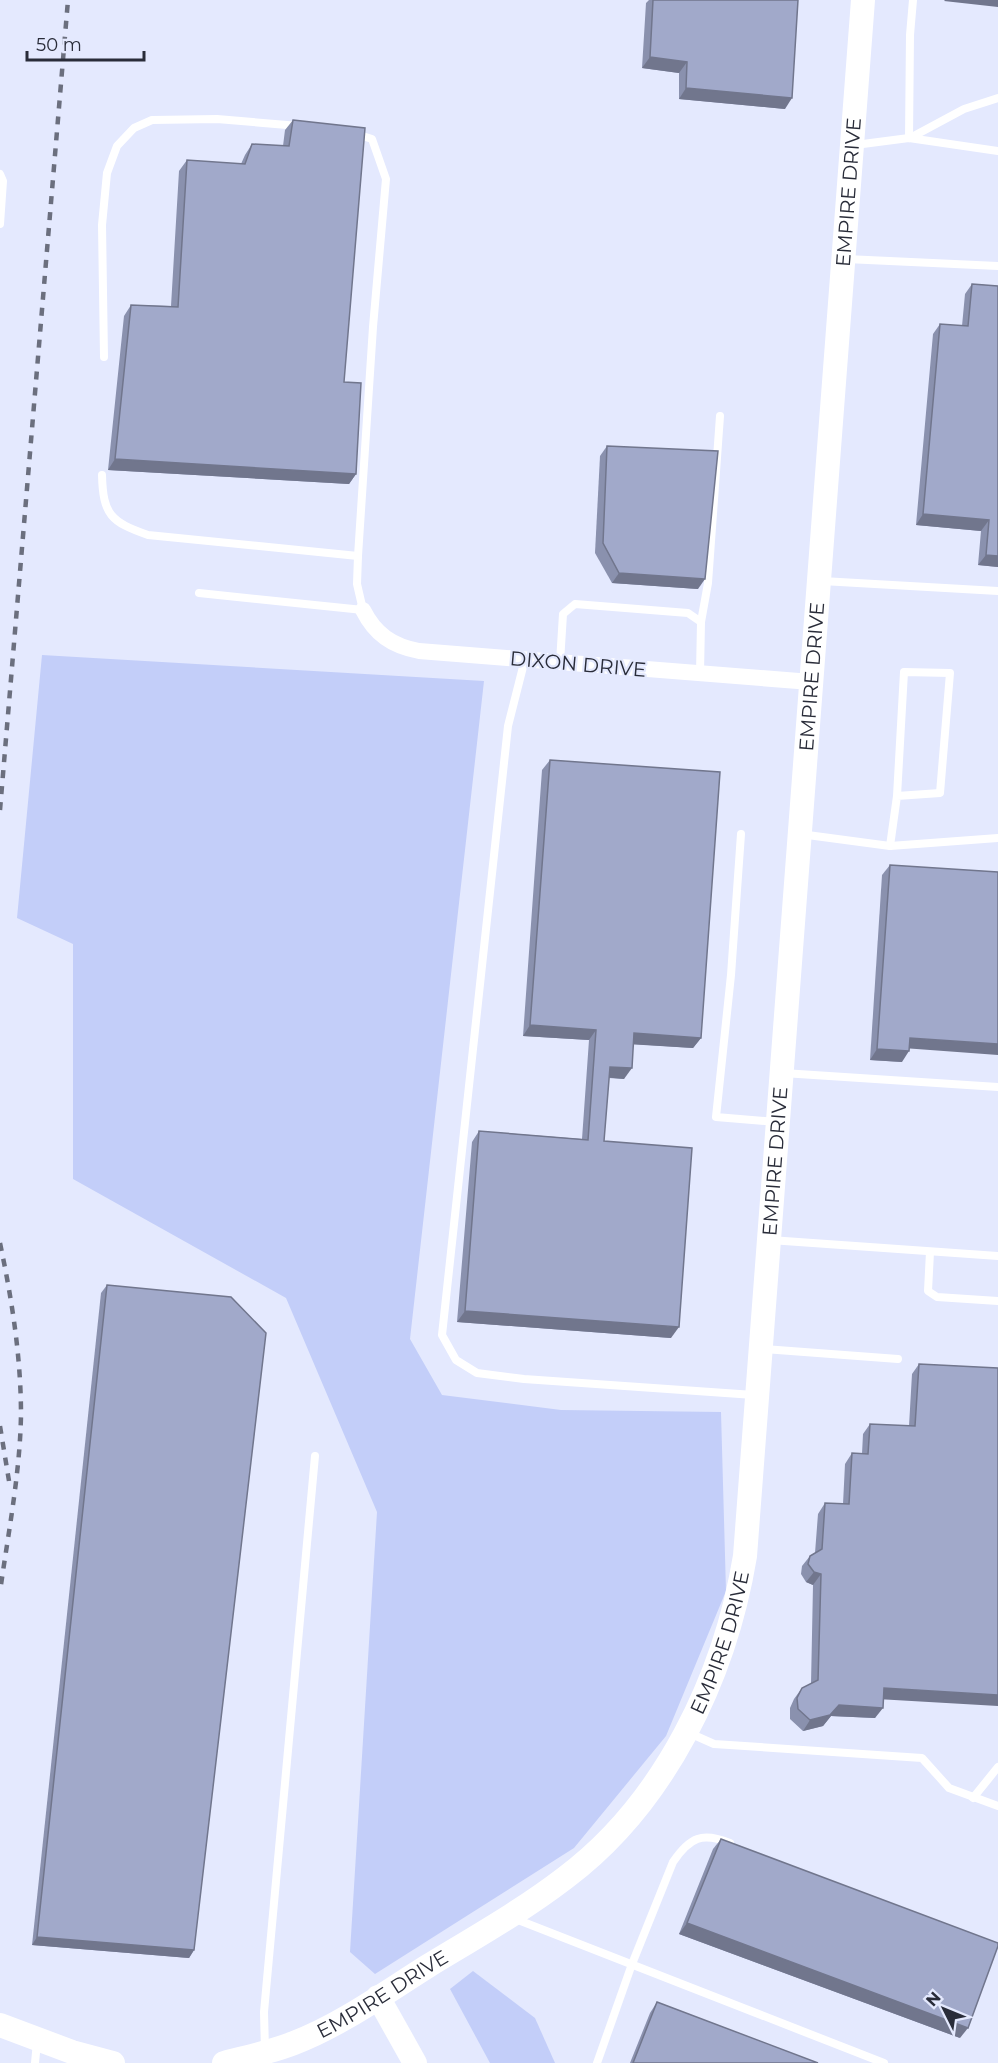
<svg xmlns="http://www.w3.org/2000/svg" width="998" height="2063" viewBox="0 0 998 2063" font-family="Montserrat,sans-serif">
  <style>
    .green { fill: #c3cef9 }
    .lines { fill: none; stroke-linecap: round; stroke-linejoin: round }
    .lane { stroke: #fff; stroke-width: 8 }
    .street { stroke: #fff; stroke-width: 16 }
    .secondary { stroke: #fff; stroke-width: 24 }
    .rail { stroke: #6b6f7e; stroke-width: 4.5; stroke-dasharray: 8 8; stroke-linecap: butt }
    .wall { fill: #8a91ae }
    .shaded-wall { fill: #71768d }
    .building { fill: #a1a9ca; stroke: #71768d; stroke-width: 1.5 }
    .labels { text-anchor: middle; stroke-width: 4.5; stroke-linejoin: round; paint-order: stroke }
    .street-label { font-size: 20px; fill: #292c39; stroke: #e4e9fe }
  </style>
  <rect width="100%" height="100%" fill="#e4e9fe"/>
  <g class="green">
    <polygon points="42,655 484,681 410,1339 442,1395 561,1410 721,1412 726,1591 666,1736 574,1848 375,1974 350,1952 377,1512 286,1298 73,1179 73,944 17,918"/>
    <polygon points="473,1971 535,2018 555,2063 490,2063 450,1989"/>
  </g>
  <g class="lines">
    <g class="lane">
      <polyline points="909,138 910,35 913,0"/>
      <polyline points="910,138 964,109 998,98"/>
      <polyline points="855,145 909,138 998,151"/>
      <polyline points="0,174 3,181 0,224"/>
      <polyline points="846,259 998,266"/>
      <polyline points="104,357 102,225 107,173 117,146 134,128 152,120 217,119 299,126"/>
      <path d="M102,475C103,515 111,522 148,535L358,556"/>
      <polyline points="822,581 998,591"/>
      <polyline points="199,593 363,610 357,584 358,556 373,327 386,179 372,139 356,134"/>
      <polyline points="701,622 708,583 720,416"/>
      <polyline points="525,659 508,726 442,1335 456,1360 477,1373 524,1379 754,1395"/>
      <polyline points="560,662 563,614 575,604 688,613 701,622 700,673"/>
      <polyline points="741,834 731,975 716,1117 776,1122"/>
      <polyline points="800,834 890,846 998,838"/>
      <polyline points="890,846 897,796 904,672 950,673 940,793 897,796"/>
      <polyline points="783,1073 998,1087"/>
      <polyline points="770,1240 998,1256"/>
      <polyline points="930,1252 928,1291 937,1297 998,1301"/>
      <polyline points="764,1349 898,1359"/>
      <polyline points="687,1732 714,1744 922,1758 949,1788 998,1806"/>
      <polyline points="973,1798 998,1767"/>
      <polyline points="513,1918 884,2063"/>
      <polyline points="265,2050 264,2012 315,1456"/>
      <polyline points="35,2063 37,2042"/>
      <path d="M597,2063L632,1964L673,1862C690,1837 702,1832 730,1843"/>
    </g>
    <path class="street" d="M363,610C375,634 392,646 419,651L811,682"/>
    <g class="secondary">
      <polyline points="378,1997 415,2063"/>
      <polyline points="0,2025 72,2052 113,2063"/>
      <path id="s1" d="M224,2063C247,2057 271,2052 294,2043C341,2025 385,1993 428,1966C474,1938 522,1911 565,1878C665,1803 725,1677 745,1556L863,0"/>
    </g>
    <g class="rail">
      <polyline points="0,810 68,0"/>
      <path d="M0,1243C12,1300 21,1357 21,1415C20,1474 8,1534 0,1592"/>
      <polyline points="0,1426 9,1481"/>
    </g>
  </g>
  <g class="wall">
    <polygon points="649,0 798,0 785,109 679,99 679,73 642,68 646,3"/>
    <polygon points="293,120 344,382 356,474 349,484 108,470 124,316 131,305 171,306 179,171 187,160 241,164 245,155 252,144 283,146 285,130"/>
    <polygon points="972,284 998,286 998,567 978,565 981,531 916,525 933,334 940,324 962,326 965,294"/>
    <polygon points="607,446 698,589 612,583 595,553 600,456"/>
    <polygon points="550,760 701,1038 693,1048 633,1044 624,1079 609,1078 604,1141 671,1338 457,1322 472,1142 479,1131 582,1139 589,1040 523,1036 542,770"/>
    <polygon points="890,865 902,1062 870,1060 882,875"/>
    <polygon points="107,1285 194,1950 189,1958 32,1945 101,1293"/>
    <polygon points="919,1364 998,1368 883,1699 875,1718 831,1716 823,1726 803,1731 790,1719 790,1708 794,1699 802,1688 811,1684 813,1585 806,1582 801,1574 802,1566 810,1556 815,1553 818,1514 825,1503 843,1504 845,1464 852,1453 862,1454 863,1434 870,1424 909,1426 912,1374"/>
    <polygon points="721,1839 960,2038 679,1934 713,1849"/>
    <polygon points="657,2002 818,2063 630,2063 650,2013"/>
  </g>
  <g class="shaded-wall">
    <polygon points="945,0 998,0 998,7 944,1"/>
    <polygon points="650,57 687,62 679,73 642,68"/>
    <polygon points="686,88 792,98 785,109 679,99"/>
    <polygon points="115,459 356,474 349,484 108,470"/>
    <polygon points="923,514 989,520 981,531 916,525"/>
    <polygon points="986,555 998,556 998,567 978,565"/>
    <polygon points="619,573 705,579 698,589 612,583"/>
    <polygon points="530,1025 596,1030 589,1040 523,1036"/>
    <polygon points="634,1033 701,1038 693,1048 627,1044"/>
    <polygon points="910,1038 998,1044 998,1055 903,1048"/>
    <polygon points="877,1049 909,1051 902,1062 870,1060"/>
    <polygon points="610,1067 632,1068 624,1079 603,1077"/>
    <polygon points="465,1311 679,1327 671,1338 457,1322"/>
    <polygon points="814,1572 821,1574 813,1585 806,1582"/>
    <polygon points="884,1688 998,1695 998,1706 877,1699"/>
    <polygon points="839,1705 883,1708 875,1718 831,1716 823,1726 803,1731 810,1720"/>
    <polygon points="687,1923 968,2028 960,2038 679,1934"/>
    <polygon points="37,1937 194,1950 189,1958 32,1945"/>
  </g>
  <g class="building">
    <polygon points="653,0 798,0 792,98 686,88 687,62 650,57"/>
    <polygon points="293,120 365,128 344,382 361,383 356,474 115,459 131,305 178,307 187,160 245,164 252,144 289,146"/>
    <polygon points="972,284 998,286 998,556 986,555 989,520 923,514 940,324 968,326"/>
    <polygon points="607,446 718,451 705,579 619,573 603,543"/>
    <polygon points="550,760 720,772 701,1038 634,1033 632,1068 610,1067 604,1141 692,1148 679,1327 465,1311 479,1131 588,1140 596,1030 530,1025"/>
    <polygon points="890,865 998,872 998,1044 910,1038 909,1051 877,1049"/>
    <polygon points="107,1285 231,1297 266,1333 194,1950 37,1937"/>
    <polygon points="919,1364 998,1368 998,1695 884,1688 883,1708 839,1705 830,1715 810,1720 798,1709 797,1698 802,1688 818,1680 821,1574 814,1572 808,1564 810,1556 822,1549 825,1503 849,1504 852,1453 868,1454 870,1424 915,1426"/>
    <polygon points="721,1839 998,1943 998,1946 968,2028 687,1923"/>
    <polygon points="657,2002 818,2063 633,2063"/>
  </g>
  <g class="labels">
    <g class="street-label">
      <text dy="7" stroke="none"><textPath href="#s1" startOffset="2136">EMPIRE DRIVE</textPath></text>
      <text transform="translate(578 664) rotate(5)" y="7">DIXON DRIVE</text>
      <text dy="7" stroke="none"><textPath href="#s1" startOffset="1650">EMPIRE DRIVE</textPath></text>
      <text dy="7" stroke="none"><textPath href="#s1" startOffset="1164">EMPIRE DRIVE</textPath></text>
      <text dy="7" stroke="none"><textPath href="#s1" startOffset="678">EMPIRE DRIVE</textPath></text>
      <text dy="7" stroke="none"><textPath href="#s1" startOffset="174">EMPIRE DRIVE</textPath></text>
    </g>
  </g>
  <g transform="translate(944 2009) rotate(313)" stroke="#e4e9fe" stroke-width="4.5" paint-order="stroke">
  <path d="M0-4.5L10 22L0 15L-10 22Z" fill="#292c39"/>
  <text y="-9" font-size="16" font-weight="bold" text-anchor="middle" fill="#292c39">N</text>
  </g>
  <path d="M27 51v9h117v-9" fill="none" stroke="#292c39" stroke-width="3"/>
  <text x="36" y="51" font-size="18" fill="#292c39" stroke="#e4e9fe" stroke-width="4.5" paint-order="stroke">50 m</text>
</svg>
